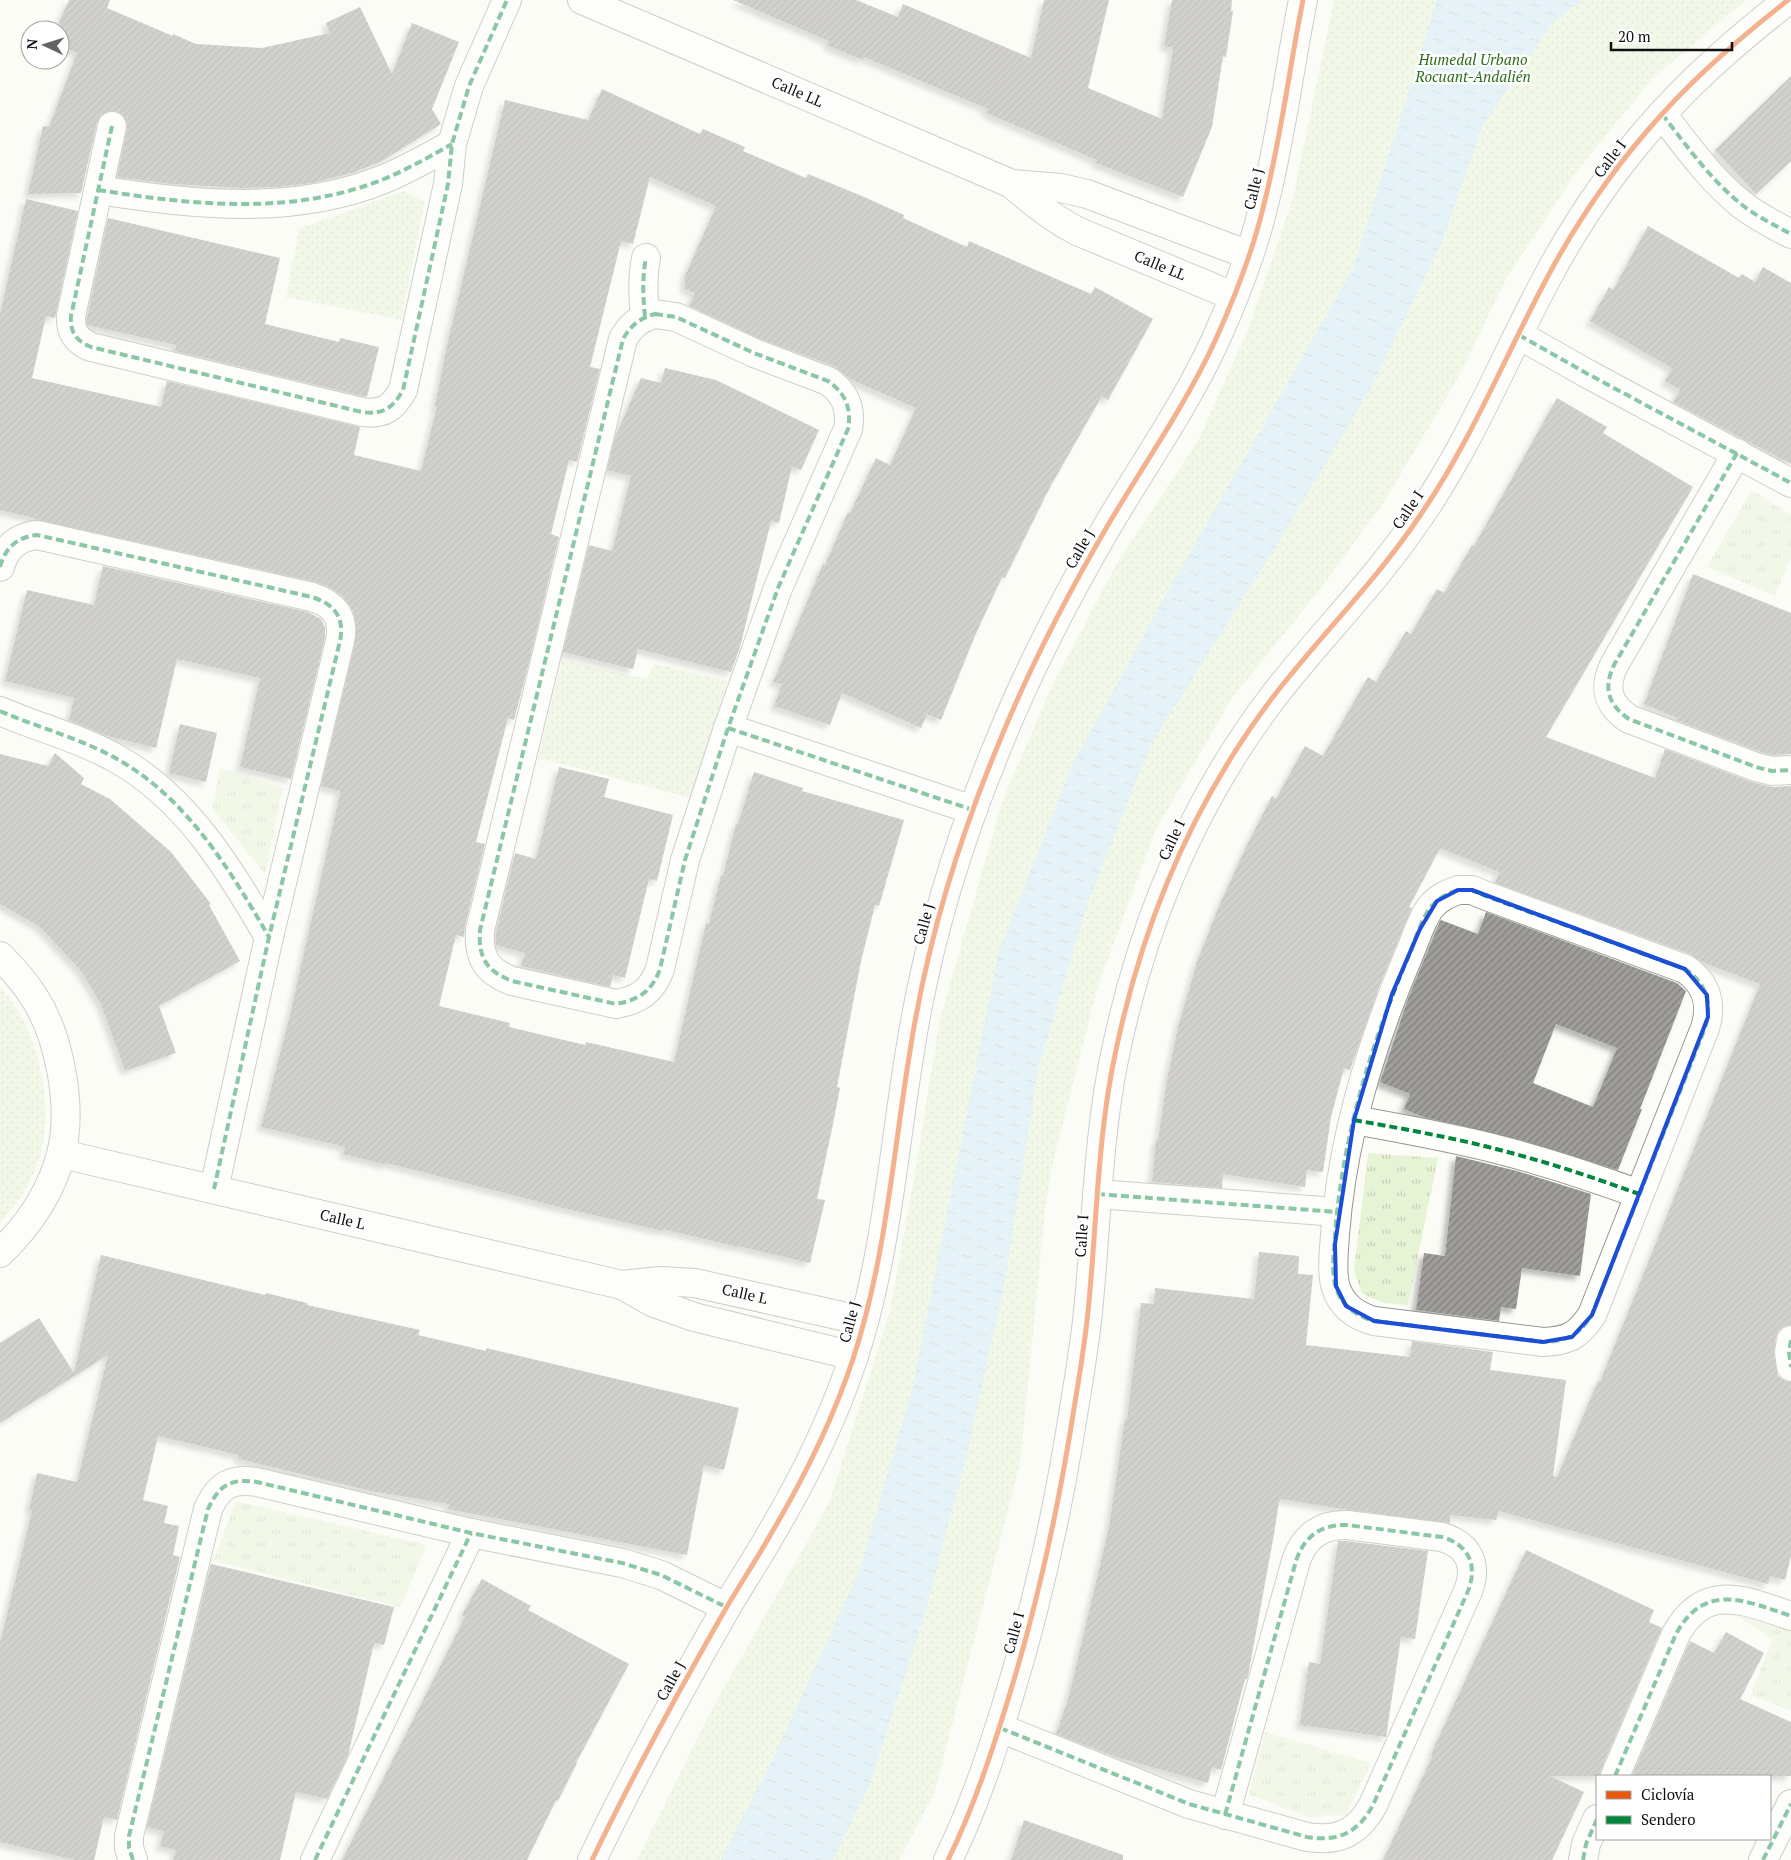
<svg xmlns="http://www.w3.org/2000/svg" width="1791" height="1860" viewBox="0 0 1791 1860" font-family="'PT Serif',serif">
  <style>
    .grass { fill: url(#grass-tufts) }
    .park { fill: url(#park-dots) }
    .water { fill: url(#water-ripples) }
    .building { fill: url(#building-hatch); fill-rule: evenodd; filter: url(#shadow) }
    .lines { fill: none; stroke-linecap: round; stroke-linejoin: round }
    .street-casing { stroke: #969694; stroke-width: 30 }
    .street { stroke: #fffffe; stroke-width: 28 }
    .quiet { stroke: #00873e; stroke-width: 4; stroke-dasharray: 8 4; stroke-linecap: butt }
    .cycleway-casing { stroke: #fff; stroke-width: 8 }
    .cycleway { stroke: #e8590c; stroke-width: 5 }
    .marked { fill: none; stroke: #1d4ed8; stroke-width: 4; stroke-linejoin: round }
    .labels { text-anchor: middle; stroke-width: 5; stroke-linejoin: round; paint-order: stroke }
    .park-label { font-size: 15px; font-style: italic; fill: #2c6d1c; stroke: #fff }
    .street-label { font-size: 15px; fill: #101010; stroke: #fff }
  </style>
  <defs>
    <pattern id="grass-tufts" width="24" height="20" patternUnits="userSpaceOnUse" patternTransform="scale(1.25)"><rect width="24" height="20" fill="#e6f4d5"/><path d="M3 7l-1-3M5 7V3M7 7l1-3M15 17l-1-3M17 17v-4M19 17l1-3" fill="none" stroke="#c4d0b6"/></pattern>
    <pattern id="park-dots" width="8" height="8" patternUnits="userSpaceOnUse" patternTransform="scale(1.25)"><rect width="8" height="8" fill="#e6f4d5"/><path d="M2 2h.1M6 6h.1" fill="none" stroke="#c4d0b6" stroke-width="1.8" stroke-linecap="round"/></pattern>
    <pattern id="water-ripples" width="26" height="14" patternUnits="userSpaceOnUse" patternTransform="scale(1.25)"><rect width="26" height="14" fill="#cae8f8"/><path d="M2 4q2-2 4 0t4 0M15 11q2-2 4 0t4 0" fill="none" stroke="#acc6d4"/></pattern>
    <pattern id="building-hatch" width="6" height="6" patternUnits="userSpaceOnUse" patternTransform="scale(1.25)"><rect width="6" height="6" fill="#a09e9c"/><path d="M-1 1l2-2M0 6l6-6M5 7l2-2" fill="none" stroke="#817f7e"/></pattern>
    <filter id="shadow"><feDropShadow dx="-4.5" dy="4.5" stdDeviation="2.5" flood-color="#0004"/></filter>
  </defs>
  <rect width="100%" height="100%" fill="#fcfcf7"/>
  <g class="grass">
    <polygon points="1752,490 1791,515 1791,557 1775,596 1707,567"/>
    <polygon points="220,768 283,788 265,874 212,808"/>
    <polygon points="1368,1153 1438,1158 1408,1305 1384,1303 1362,1294 1354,1271"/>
    <polygon points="236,1501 427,1545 400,1607 213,1561"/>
    <polygon points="1736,1615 1791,1631 1791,1711 1751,1695 1772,1639"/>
    <polygon points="1265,1732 1371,1763 1346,1815 1308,1817 1249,1794"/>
  </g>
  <g class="park">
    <polygon points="1334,0 1746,0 1651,80 1578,170 1507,277 1457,380 1384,502 1318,592 1232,698 1155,831 1098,986 1054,1158 1046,1202 1020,1464 934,1794 899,1860 637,1860 712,1709 829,1503 890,1311 916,1167 939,1023 1003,799 1052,686 1116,565 1199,439 1249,327 1293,198"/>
    <polygon points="404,191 425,202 401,320 286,297 299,229"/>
    <polygon points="562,660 647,679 654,664 728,681 691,798 538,758"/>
    <path d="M0,987C40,1029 58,1114 36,1168C28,1188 15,1207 0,1222Z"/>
  </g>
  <polygon class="water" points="1437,0 1583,0 1552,23 1482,127 1442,242 1371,388 1278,543 1151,744 1088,902 1038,1070 1004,1287 965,1462 926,1610 871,1781 833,1860 721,1860 777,1750 859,1572 912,1390 999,951 1072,765 1177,575 1353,269"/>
  <g class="building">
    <polygon points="69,0 110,0 107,8 173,36 173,34 196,44 262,48 330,33 326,23 360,7 392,74 412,23 459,42 432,109 441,124 382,161 352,173 312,183 277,187 242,188 172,184 117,177 127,129 127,122 122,114 116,111 108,111 101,115 97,123 81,193 28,194 43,126 49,127 77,53 60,46 60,20"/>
    <polygon points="733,0 856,0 898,17 903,4 1031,58 1044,0 1109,0 1088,88 1162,119 1173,48 1164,46 1172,0 1232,0 1231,11 1233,11 1226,57 1223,56 1212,127 1183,197 1096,163 1097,160 986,113 988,109 864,57 863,60 827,45 829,41"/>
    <polygon points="1791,76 1791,161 1756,194 1715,150"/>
    <polygon points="602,89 700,134 703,129 745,147 743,151 806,178 808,174 862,196 904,215 903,218 967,247 969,241 1091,294 1095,287 1153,319 1108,400 1102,396 1049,489 1005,578 1002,577 974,638 941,720 927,714 921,728 842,693 830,725 774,706 782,684 773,682 823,564 825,565 848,512 850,513 876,458 890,465 916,408 850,379 834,366 760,339 689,306 695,293 685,289 685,276 716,206 650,177 633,244 621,241 590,367 600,369 577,462 569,460 551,534 559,537 530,659 514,720 508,718 476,842 485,844 465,926 464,937 456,935 439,1006 510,1023 509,1027 585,1045 586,1042 674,1062 706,923 709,924 721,875 723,876 736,824 738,824 754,772 803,788 802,791 904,820 879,906 875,905 861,961 837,1087 840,1088 833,1124 817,1199 825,1200 810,1263 738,1246 738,1247 663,1229 663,1231 563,1208 387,1163 387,1165 343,1154 345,1147 261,1127 289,1019 339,798 340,791 321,786 355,643 356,624 353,611 342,595 327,586 316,582 34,519 34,518 0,510 0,314 26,199 78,211 55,318 46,316 32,378 161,407 167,381 360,427 354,455 421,471 437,406 435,406 446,350 505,100 588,120"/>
    <polygon points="108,218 280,258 265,324 339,342 340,338 379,347 367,397 175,351 176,345 87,325 87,318"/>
    <polygon points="1648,226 1739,278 1742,274 1755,282 1763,267 1791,283 1791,464 1673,402 1680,390 1665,381 1672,368 1590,321 1609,287 1613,290"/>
    <polygon points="665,368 716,380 819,430 801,470 792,466 779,523 771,521 740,647 731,672 638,649 633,669 563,652 589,545 612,551 631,476 607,470 615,437 641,378 661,383"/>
    <polygon points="1557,398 1607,427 1603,433 1693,487 1546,737 1655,778 1665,749 1752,782 1773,787 1791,786 1791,1325 1785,1326 1779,1330 1776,1337 1774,1354 1778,1376 1785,1381 1791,1382 1791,1556 1785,1580 1770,1576 1768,1584 1499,1511 1496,1520 1450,1515 1450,1523 1342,1509 1281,1499 1280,1501 1279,1501 1274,1534 1248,1676 1247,1679 1245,1679 1221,1770 1212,1767 1208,1783 1119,1758 1056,1734 1069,1696 1109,1527 1125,1419 1127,1419 1141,1303 1154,1304 1155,1288 1254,1299 1259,1252 1299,1256 1298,1274 1313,1275 1306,1345 1410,1357 1412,1341 1493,1352 1490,1370 1566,1380 1553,1476 1557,1477 1598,1381 1600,1382 1760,984 1702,962 1690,954 1495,883 1499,872 1440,848 1409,907 1412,908 1380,985 1350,1070 1344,1068 1331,1117 1323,1172 1307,1170 1305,1187 1223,1174 1222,1188 1152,1182 1156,1140 1158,1140 1167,1080 1178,1027 1197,962 1220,904 1246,847 1272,796 1276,799 1305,746 1323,756 1368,677 1376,682 1406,631 1411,634 1437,589 1444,593 1472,545 1474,546"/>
    <polygon points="103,566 308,612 321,619 325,627 325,638 291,779 240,767 260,678 177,659 156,748 107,736 69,720 74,698 5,681 27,590 94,605"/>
    <polygon points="1693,574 1791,613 1791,754 1774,755 1761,752 1676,720 1677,718 1644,704"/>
    <polygon points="180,724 217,733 206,782 169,773"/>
    <polygon points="55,753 84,778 81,784 110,799 171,852 211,904 209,905 240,961 159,1006 176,1053 125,1071 101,1004 81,971 39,926 0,904 0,754 48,766"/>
    <polygon points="559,767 609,779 604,797 673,815 657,881 649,879 625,978 613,975 610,987 521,966 525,953 496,945 496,932 515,853 536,859"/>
    <path d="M1486,912L1677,983L1686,991L1640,1109H1642L1618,1170L1525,1141L1423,1117L1404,1109L1410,1094L1380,1082L1409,996L1440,921L1441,920L1478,934ZM1556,1024L1617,1048L1593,1107L1533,1083Z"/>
    <polygon points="1456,1156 1517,1171 1591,1194 1580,1276 1522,1268 1516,1309 1501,1307 1499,1321 1416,1310 1424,1253 1445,1256"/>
    <polygon points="101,1255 265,1295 266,1293 307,1303 307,1305 420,1330 418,1335 486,1351 486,1348 528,1358 739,1408 724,1470 704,1465 687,1555 448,1509 449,1504 371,1491 239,1459 239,1455 158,1436 143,1500 168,1506 164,1523 179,1526 173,1555 180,1557 117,1820 104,1817 94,1860 75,1860 0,1842 0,1643 32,1511 29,1510 37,1473 77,1482 108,1355 0,1423 0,1343 39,1318 74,1373"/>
    <polygon points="1338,1541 1346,1541 1428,1551 1415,1639 1401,1637 1386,1737 1300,1725 1309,1662 1320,1664"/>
    <polygon points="1526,1550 1654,1610 1649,1622 1662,1628 1601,1770 1600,1776 1550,1776 1584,1792 1552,1860 1383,1860 1433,1755 1431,1755 1435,1745"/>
    <polygon points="211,1564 394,1607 384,1645 374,1643 348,1756 327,1799 296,1792 280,1860 173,1860 176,1850 160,1846 164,1831 147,1827"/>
    <polygon points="482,1579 531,1606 528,1610 629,1664 576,1763 577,1763 558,1801 556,1800 527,1860 342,1860 465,1617 462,1615"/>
    <polygon points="1726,1632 1764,1653 1740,1699 1791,1722 1791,1776 1632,1776 1690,1641 1714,1653"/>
    <polygon points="1024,1820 1123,1855 1123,1860 1011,1860"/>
  </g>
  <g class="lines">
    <g class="street-casing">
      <g id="street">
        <path id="s1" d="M582,0L1012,184C1033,203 1052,218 1077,231L1233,296"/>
        <path d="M1662,114C1686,145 1710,179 1741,204C1756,216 1774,225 1791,234"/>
        <path d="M112,126L71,316C70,332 76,341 91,347L362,412C383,415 393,408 403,390L448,184L452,144L469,86L507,0"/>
        <polyline points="1012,184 1061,188 1087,194 1249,255"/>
        <path d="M98,190C193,205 293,216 384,179C408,169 429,157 452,144"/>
        <path d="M655,314L676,317L754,353L828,381C845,393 852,408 848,429L778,588L728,728L685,860L660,969C652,991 639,1000 616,1004L512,981C486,971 478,957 480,930L623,339C631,325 640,318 655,314Z"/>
        <path d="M645,317C643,296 642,278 646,258"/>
        <polyline points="1519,335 1586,373 1791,483"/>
        <path d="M1737,453L1614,665C1603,688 1608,705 1629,719L1756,767L1772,771L1791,770"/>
        <path d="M0,567C5,548 17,537 37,535L312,597C334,604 345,617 340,641L269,937L214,1189"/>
        <path d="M0,711C39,728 80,738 117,759C187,798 230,870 269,937"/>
        <polyline points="728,728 973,810"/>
        <path d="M1458,890H1472L1484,895L1685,969C1706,983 1713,1003 1705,1028L1592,1315C1578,1336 1568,1341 1543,1342L1374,1321C1356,1316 1342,1306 1336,1288C1331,1272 1334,1251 1335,1235C1342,1139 1371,1044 1408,957C1415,941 1420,922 1430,908C1438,898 1447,894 1458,890Z"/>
        <path d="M0,956C13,969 24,981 34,997C60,1037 73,1108 61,1154C51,1193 28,1226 0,1253"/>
        <path d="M1354,1120C1404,1129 1455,1138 1504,1151C1550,1163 1595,1178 1639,1194"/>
        <path id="s2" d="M62,1154L622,1285L652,1302L694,1317L854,1356"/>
        <polyline points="1097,1194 1337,1212"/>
        <path id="s3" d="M622,1285L660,1281L695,1283L864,1321"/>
        <polyline points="1791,1340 1789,1352 1791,1367"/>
        <path d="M1000,1728L1189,1804L1307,1837C1338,1842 1358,1833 1373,1805L1468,1591C1478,1565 1469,1545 1442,1537L1347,1525C1322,1524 1304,1536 1296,1561L1225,1815"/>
        <path d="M1615,1776L1676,1634C1705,1581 1746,1601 1791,1616"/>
        <path d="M133,1860L129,1848V1836L208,1509C219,1485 231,1478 257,1482L471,1533L622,1563L661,1575L726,1607"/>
        <polyline points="315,1860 471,1533"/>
        <path d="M592,1860C633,1775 678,1692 725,1610C740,1584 757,1559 772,1532C804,1478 833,1419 853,1359C886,1259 893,1154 910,1051C926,948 956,847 996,750C1027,672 1066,597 1108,525C1144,464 1185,406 1215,341C1234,299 1252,254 1263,208C1281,140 1289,69 1303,0"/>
        <path d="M948,1860C974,1807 993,1749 1010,1693C1038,1602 1058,1509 1073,1415C1079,1377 1086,1339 1089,1301C1097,1217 1098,1132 1116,1050C1143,922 1194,801 1273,697C1320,636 1376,581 1419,517C1471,442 1505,356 1548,276C1579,218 1619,161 1663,113C1701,71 1744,35 1788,0"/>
        <polyline points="1583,1860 1586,1844 1597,1819"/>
        <polyline points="1763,1860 1791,1804"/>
      </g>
    </g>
    <use href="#street" class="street"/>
    <g class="quiet">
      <path d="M1662,114C1686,145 1710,179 1741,204C1756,216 1774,225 1791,234"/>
      <path d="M112,126L71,316C70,332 76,341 91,347L362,412C383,415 393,408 403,390L448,184L452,144L469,86L507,0"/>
      <path d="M98,190C193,205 293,216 384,179C408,169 429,157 452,144"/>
      <path d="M655,314L676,317L754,353L828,381C845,393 852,408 848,429L778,588L728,728L685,860L660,969C652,991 639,1000 616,1004L512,981C486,971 478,957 480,930L623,339C631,325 640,318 655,314Z"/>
      <path d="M645,317C643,296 642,278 646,258"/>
      <polyline points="1519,335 1586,373 1791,483"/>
      <path d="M1737,453L1614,665C1603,688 1608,705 1629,719L1756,767L1772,771L1791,770"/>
      <path d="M0,567C5,548 17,537 37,535L312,597C334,604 345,617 340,641L269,937L214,1189"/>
      <path d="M0,711C39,728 80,738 117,759C187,798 230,870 269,937"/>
      <polyline points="728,728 973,810"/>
      <path d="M1458,890H1472L1484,895L1685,969C1706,983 1713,1003 1705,1028L1592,1315C1578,1336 1568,1341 1543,1342L1374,1321C1356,1316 1342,1306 1336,1288C1331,1272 1334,1251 1335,1235C1342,1139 1371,1044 1408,957C1415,941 1420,922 1430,908C1438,898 1447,894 1458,890Z"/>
      <path d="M1354,1120C1404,1129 1455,1138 1504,1151C1550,1163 1595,1178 1639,1194"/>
      <polyline points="1097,1194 1337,1212"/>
      <polyline points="1791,1340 1789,1352 1791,1367"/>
      <path d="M1000,1728L1189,1804L1307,1837C1338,1842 1358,1833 1373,1805L1468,1591C1478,1565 1469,1545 1442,1537L1347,1525C1322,1524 1304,1536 1296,1561L1225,1815"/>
      <path d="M1615,1776L1676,1634C1705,1581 1746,1601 1791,1616"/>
      <path d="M133,1860L129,1848V1836L208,1509C219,1485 231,1478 257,1482L471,1533L622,1563L661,1575L726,1607"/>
      <polyline points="315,1860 471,1533"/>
      <polyline points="1583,1860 1586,1844 1597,1819"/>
      <polyline points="1763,1860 1791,1804"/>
    </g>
    <g class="cycleway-casing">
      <g id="cycleway">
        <path d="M592,1860C633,1775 678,1692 725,1610C740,1584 757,1559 772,1532C804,1478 833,1419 853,1359C886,1259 893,1154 910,1051C926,948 956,847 996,750C1027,672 1066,597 1108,525C1144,464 1185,406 1215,341C1234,299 1252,254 1263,208C1281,140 1289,69 1303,0"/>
        <path d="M948,1860C974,1807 993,1749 1010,1693C1038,1602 1058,1509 1073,1415C1079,1377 1086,1339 1089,1301C1097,1217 1098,1132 1116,1050C1143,922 1194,801 1273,697C1320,636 1376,581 1419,517C1471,442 1505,356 1548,276C1579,218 1619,161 1663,113C1701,71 1744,35 1788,0"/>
      </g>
    </g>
    <use href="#cycleway" class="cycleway"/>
  </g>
  <path d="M0 0H1791V1860H0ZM1458,890H1472L1685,969L1707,995L1708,1017L1592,1315L1572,1337L1543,1342L1374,1321L1346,1306L1336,1286L1335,1244L1354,1120L1392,994L1420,929L1437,901Z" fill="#fcfcf7" fill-opacity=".55" fill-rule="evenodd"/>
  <path class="marked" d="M1458,890H1472L1685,969L1707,995L1708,1017L1592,1315L1572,1337L1543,1342L1374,1321L1346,1306L1336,1286L1335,1244L1354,1120L1392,994L1420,929L1437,901Z"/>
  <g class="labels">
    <g class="park-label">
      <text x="1473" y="65">Humedal Urbano<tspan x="1473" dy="17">Rocuant-Andalién</tspan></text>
    </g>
    <g class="street-label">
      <text dy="5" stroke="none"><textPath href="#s1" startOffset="234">Calle LL</textPath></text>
      <text transform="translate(1610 159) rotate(-53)" y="5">Calle I</text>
      <text transform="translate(1254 189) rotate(-77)" y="5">Calle J</text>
      <text dy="5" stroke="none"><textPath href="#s1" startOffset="638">Calle LL</textPath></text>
      <text transform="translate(1408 510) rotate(-56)" y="5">Calle I</text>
      <text transform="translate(1080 549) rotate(-60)" y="5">Calle J</text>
      <text transform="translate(1172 840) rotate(-65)" y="5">Calle I</text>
      <text transform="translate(924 924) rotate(-75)" y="5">Calle J</text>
      <text dy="5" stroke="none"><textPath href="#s2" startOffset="288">Calle L</textPath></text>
      <text transform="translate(1082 1236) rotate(-86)" y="5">Calle I</text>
      <text dy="5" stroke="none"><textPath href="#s3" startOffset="124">Calle L</textPath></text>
      <text transform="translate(850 1322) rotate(-75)" y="5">Calle J</text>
      <text transform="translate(1014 1633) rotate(-75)" y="5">Calle I</text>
      <text transform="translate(671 1681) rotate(-61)" y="5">Calle J</text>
    </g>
  </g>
  <rect x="1596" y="1775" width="175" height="65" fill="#ffffff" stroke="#9f9f9f"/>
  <rect x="1606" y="1791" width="25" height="8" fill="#e8590c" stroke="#9f9f9f"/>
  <text x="1641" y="1800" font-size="15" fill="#101010">Ciclovía</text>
  <rect x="1606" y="1816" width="25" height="8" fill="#00873e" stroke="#9f9f9f"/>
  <text x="1641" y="1825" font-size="15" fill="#101010">Sendero</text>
  <g transform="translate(45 45) rotate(274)"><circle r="24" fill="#ffffff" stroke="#9f9f9f"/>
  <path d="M0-4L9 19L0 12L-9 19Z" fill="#636361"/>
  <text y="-8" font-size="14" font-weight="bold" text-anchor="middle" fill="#101010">N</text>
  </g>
  <path d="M1611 42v8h121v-8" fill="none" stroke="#101010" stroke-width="2.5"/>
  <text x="1618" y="42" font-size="15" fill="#101010" stroke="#ffffff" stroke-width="4" paint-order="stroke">20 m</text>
</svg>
